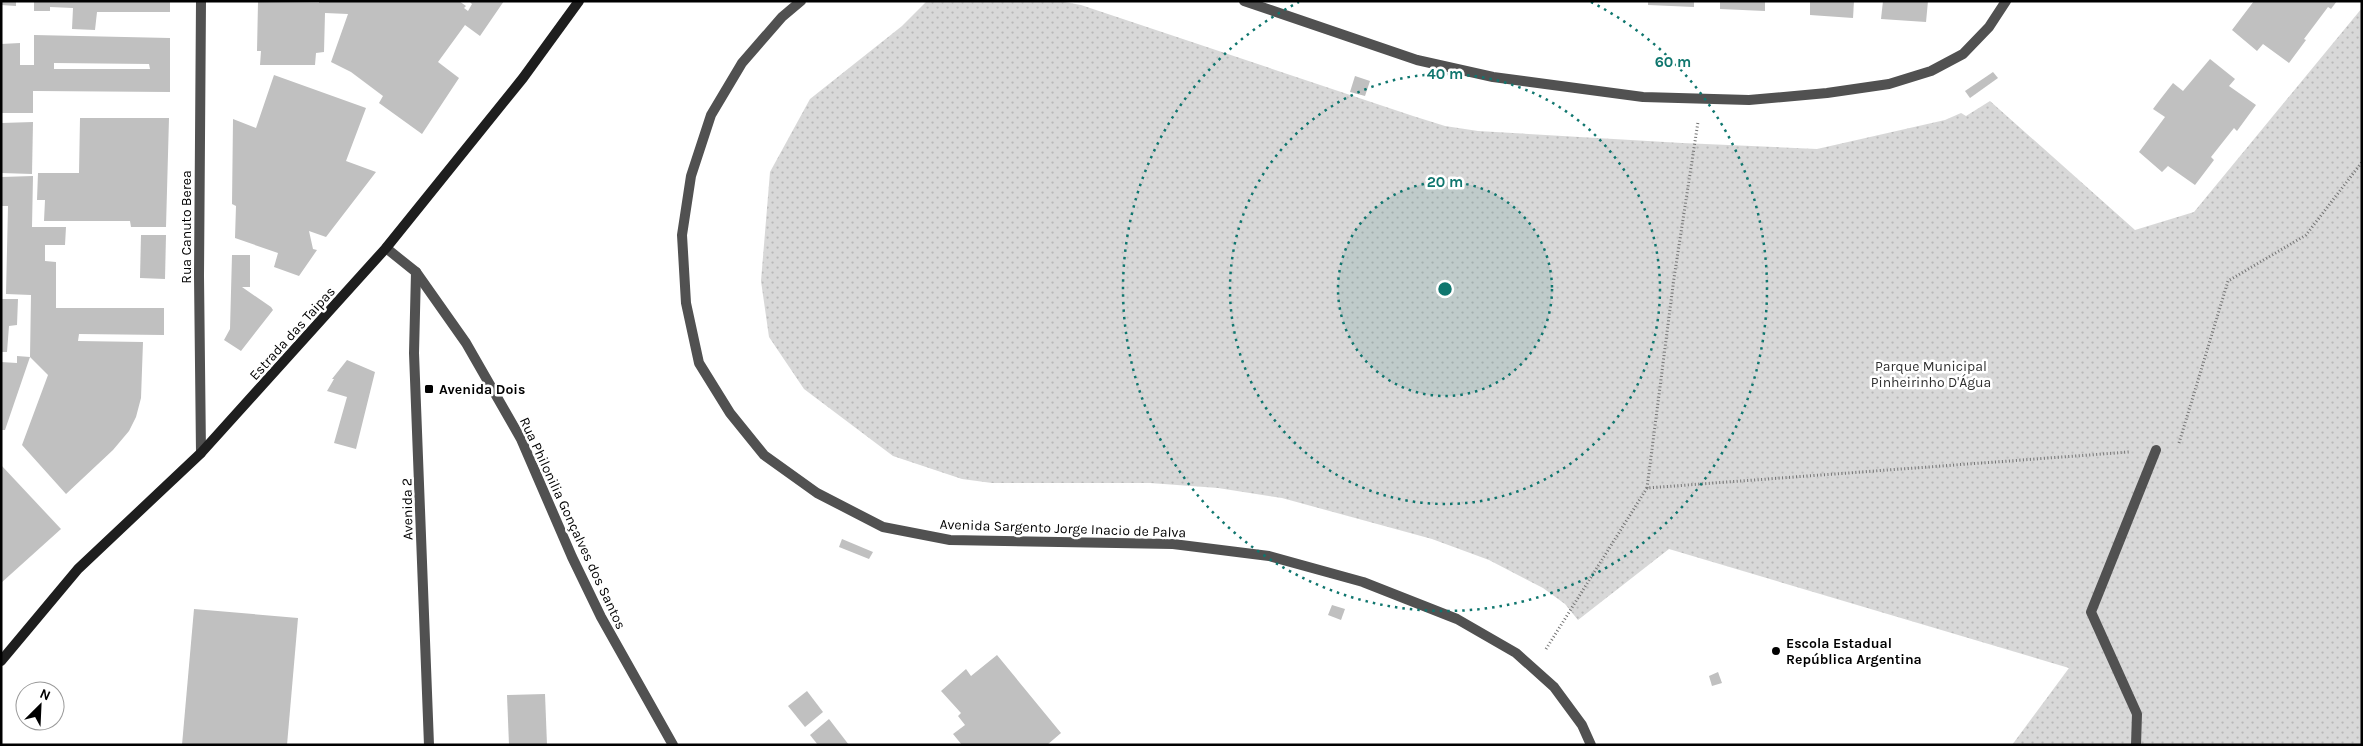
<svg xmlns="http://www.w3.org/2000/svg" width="2363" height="746" viewBox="0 0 2363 746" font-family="Karla,sans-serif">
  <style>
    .park { fill: url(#park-dots) }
    .building { fill: #c0c0c0; fill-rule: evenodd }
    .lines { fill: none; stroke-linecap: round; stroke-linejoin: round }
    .path { stroke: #737373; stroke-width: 3; stroke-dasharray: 1 2.5; stroke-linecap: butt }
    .lane { stroke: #515151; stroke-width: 10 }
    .street { stroke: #515151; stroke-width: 10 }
    .secondary { stroke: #1e1e1e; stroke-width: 10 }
    .ring { fill: none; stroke: #0f766e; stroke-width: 2.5; stroke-dasharray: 2.5 5 }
    .poi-dot { fill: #000; stroke: #fff; stroke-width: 2 }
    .labels { text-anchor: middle; stroke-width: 5; stroke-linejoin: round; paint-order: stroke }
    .street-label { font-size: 14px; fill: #000; stroke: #fff }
    .park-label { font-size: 14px; fill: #2f2f2f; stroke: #fff }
    .poi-label { font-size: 14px; font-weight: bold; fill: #000; stroke: #fff; text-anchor: start }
    .centre { fill: #0f766e; stroke: #fff; stroke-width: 2.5 }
    .ring-label { font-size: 15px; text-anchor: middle; font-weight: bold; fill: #0f766e; stroke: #fff; stroke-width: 5; stroke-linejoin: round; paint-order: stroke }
  </style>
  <defs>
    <pattern id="park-dots" width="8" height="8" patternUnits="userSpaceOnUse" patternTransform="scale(1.25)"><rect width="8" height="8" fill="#d8d8d8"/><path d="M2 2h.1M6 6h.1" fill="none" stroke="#b8b8b8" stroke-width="1.8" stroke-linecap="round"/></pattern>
  </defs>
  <rect width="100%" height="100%" fill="#fff"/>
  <polygon class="park" points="927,1 1059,1 1081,5 1413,116 1445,126 1478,131 1682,143 1817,149 1945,120 1961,113 1966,116 1990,101 2135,230 2194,212 2362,8 2362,745 2012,745 2069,668 1669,549 1578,620 1565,604 1543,588 1489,560 1432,539 1282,498 1218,488 1150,483 992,483 962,479 893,456 804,389 769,337 761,281 770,172 810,99 902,26"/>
  <g class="building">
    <polygon points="1,1 16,1 16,6 1,5"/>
    <polygon points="34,1 170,1 170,12 97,12 95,30 72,29 73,8 50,7 50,11 34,11"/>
    <polygon points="319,1 459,1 466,6 464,8 468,11 472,4 469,1 504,1 480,36 465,25 438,62 459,78 422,134 379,103 383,96 351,72 331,62 348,14 325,13 324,52 316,53 315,65 260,65 261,51 257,51 258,2 319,3"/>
    <polygon points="1648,1 1694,1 1694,7 1648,5"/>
    <polygon points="1720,1 1765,1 1765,11 1720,9"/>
    <polygon points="1810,1 1854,1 1853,18 1810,15"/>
    <polygon points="1883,1 1928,1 1926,22 1881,19"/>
    <polygon points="2254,1 2337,1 2331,9 2328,7 2304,39 2306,40 2289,63 2263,44 2257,51 2232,30"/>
    <path d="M34,35L170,38V92L36,91H33V113H1V44L20,43V65H34ZM54,63L149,64L150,69H54Z"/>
    <polygon points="2210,59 2235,79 2229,86 2256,105 2237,131 2234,128 2211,157 2214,160 2195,185 2168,166 2162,172 2139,152 2165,117 2153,109 2159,101 2173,83 2183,91"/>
    <polygon points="1993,72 1998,78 1970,98 1965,91"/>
    <polygon points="274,75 366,108 346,161 376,172 326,237 309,231 313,249 317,250 299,276 274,267 278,253 235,238 236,206 232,204 233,119 256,128"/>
    <polygon points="1355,76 1370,81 1365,96 1350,92"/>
    <polygon points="80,118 169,118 166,227 131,227 130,221 44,221 45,200 37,200 38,173 79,173"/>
    <polygon points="33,122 32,174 1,173 1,123"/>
    <polygon points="33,176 32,227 66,227 65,245 45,245 45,261 56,262 56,308 164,308 164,335 79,334 78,341 143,342 141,398 136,417 129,431 113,450 66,494 22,445 48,375 30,357 31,295 6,294 8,206 1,206 1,177"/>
    <polygon points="141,235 166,235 165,279 140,278"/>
    <polygon points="232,255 250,255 250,287 242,287 271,307 273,310 241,351 224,340 230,329"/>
    <polygon points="1,299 18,299 17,325 9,326 7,352 1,352"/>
    <polygon points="17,356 30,357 5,430 1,430 1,362 17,363"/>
    <polygon points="347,360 375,372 356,449 334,443 347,397 327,391 334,379 332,379"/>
    <polygon points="1,465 61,529 1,583"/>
    <polygon points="842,539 873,552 869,559 839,547"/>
    <polygon points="1332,605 1345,609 1341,620 1328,615"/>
    <polygon points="194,609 298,618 287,745 182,745"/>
    <polygon points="997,655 1061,733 1047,745 962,745 953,734 965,725 958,716 961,713 941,691 966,669 971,676"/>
    <polygon points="1718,672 1722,683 1712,686 1709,676"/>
    <polygon points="807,691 823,712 805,727 788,706"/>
    <polygon points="545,694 547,745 509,745 507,695"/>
    <polygon points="829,719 849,745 818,745 810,735"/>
  </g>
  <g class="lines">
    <g class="path">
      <polyline points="2179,443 2228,281 2306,235 2362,162"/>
      <polyline points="1647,488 1674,278 1698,122"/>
      <polyline points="1546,649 1647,488 2129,452"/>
    </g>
    <polyline class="lane" points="2136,745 2137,714 2091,612 2156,450"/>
    <g class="street">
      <polyline points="801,1 782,17 742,63 711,115 691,176 682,235 686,303 699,363 730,413 764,455 817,493 883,527 950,540 1173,544 1269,556 1363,582 1457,619 1516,653 1554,687 1582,725 1591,745"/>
      <polyline points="1244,1 1417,60 1493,77 1643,97 1749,100 1827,93 1889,84 1931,71 1963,54 1989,27 2006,1"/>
      <polyline points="386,248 416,272 466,343 521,439 572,557 601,617 673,745"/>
      <polyline points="416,272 414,353 429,745"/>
      <polyline points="201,453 199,276 201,1"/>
    </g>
    <polyline class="secondary" points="1,661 78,569 201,453 386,248 523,78 579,1"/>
  </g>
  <circle cx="1445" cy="289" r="107" fill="#0f766e" fill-opacity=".12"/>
  <g class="ring">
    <circle cx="1445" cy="289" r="107"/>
    <circle cx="1445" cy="289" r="215"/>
    <path d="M1591 2A322 322 0 1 1 1299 2"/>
  </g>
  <g class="poi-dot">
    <rect x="424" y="384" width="10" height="10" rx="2.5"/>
    <circle cx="1776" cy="651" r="5"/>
  </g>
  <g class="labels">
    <g class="street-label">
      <text transform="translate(186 227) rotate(-90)" y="5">Rua Canuto Berea</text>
      <text transform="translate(292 333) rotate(-48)" y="5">Estrada das Taipas</text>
      <text transform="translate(407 509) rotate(-91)" y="5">Avenida 2</text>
      <text transform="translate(573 523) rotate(65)" y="5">Rua Philonilia Gonçalves dos Santos</text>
      <text transform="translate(1063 528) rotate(2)" y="5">Avenida Sargento Jorge Inacio de Palva</text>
    </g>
    <g class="park-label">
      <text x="1931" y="371">Parque Municipal<tspan x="1931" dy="16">Pinheirinho D'Água</tspan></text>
    </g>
    <g class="poi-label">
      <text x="439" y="394">Avenida Dois</text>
      <text x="1786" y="648">Escola Estadual<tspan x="1786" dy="16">República Argentina</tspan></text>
    </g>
  </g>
  <circle cx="1445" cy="289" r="8" class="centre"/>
  <g class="ring-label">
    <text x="1673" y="67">60 m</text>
    <text x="1445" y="79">40 m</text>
    <text x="1445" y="187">20 m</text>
  </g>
  <rect width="2363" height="746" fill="none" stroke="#000000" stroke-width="5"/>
  <g transform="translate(40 706) rotate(24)"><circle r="24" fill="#ffffff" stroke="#999999"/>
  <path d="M0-4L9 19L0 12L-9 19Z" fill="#000000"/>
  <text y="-8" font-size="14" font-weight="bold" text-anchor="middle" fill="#000000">N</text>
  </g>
</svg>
